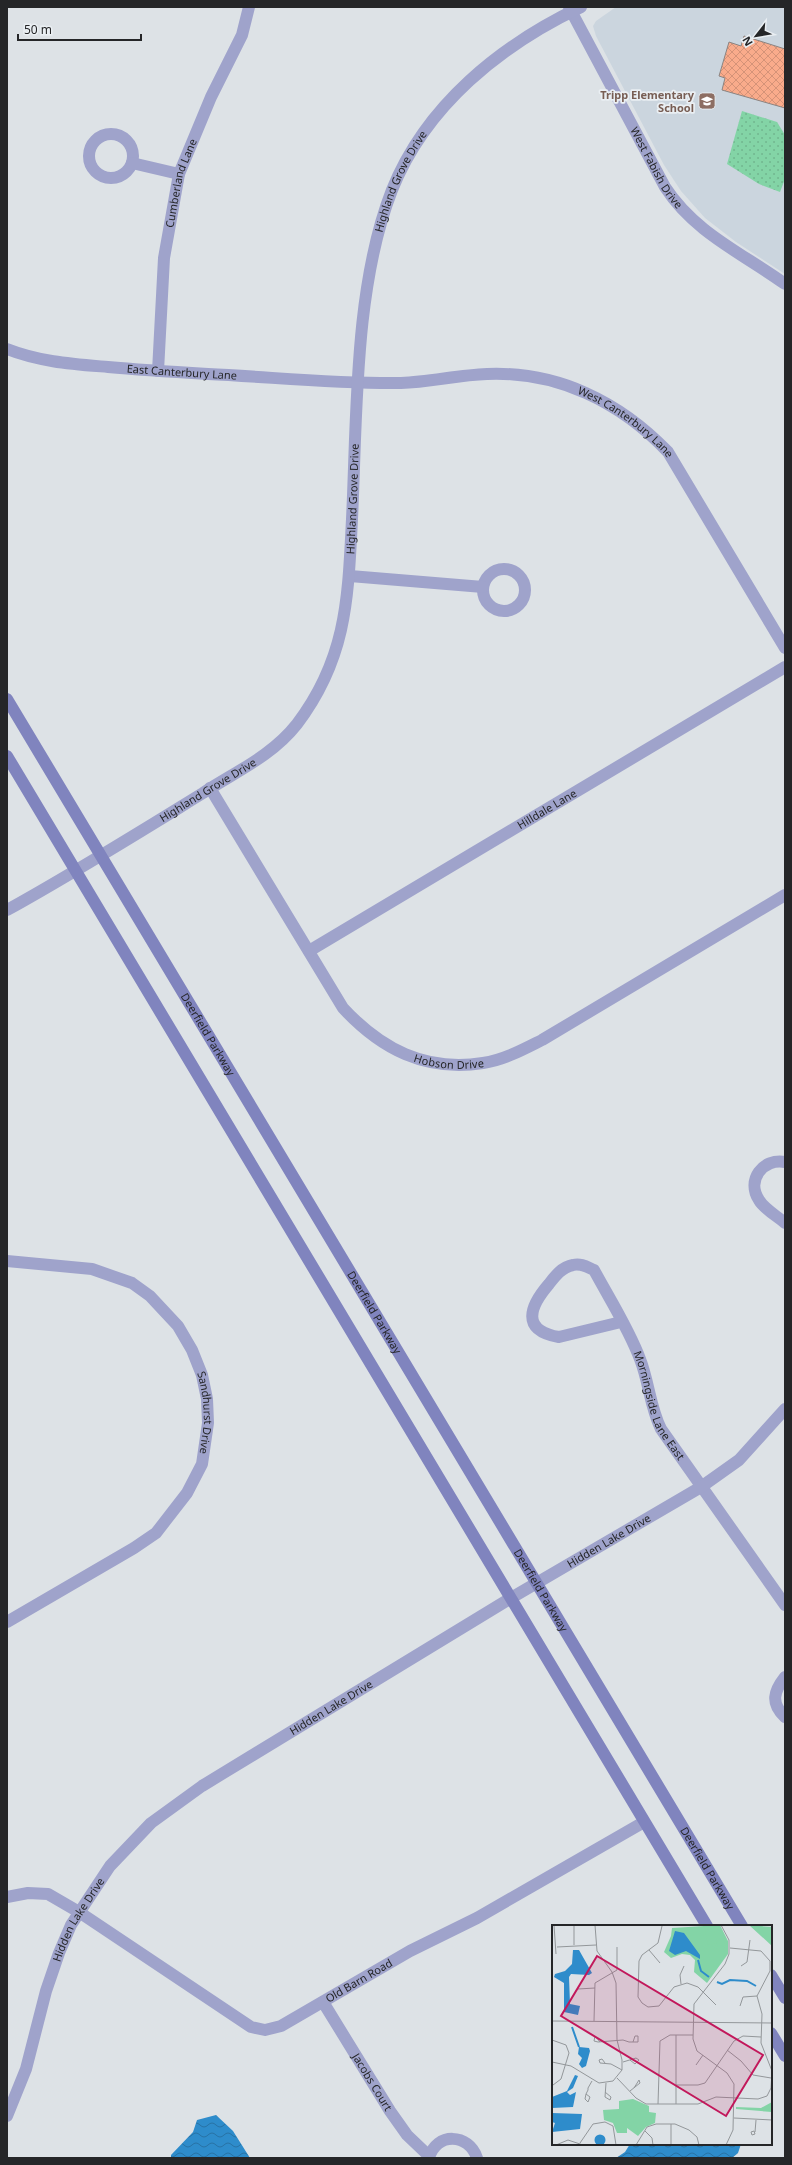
<svg xmlns="http://www.w3.org/2000/svg" width="792" height="2165" viewBox="0 0 792 2165" font-family="'Noto Sans',sans-serif">
  <style>
    .built { fill: #cbd5de }
    .green { fill: url(#green-dots) }
    .water { fill: url(#water-waves) }
    .building { fill: url(#building-cross-hatch); stroke: #8a8482 }
    .lines { fill: none; stroke-linecap: round; stroke-linejoin: round }
    .minor { stroke: #9fa3cb; stroke-width: 12 }
    .tertiary { stroke: #9fa3cb; stroke-width: 12 }
    .secondary { stroke: #8084be; stroke-width: 12 }
    .labels { text-anchor: middle; stroke-width: 3.5; stroke-linejoin: round; paint-order: stroke }
    .education-label { font-size: 11px; font-weight: bold; fill: #785e54; stroke: #eaeff3; text-anchor: end }
    .street-label { font-size: 11px; fill: #252628; stroke: #eaeff3 }
    .inset-river { fill: none; stroke: #2e8ccb; stroke-width: 2 }
    .inset-road { fill: none; stroke: #93979a; stroke-width: 1 }
    .view { fill: #c2185b; fill-opacity: 0.15; stroke: #c2185b; stroke-width: 2 }
    .inset-edge { fill: none; stroke: #252628; stroke-width: 2 }
  </style>
  <defs>
    <pattern id="green-dots" width="8" height="8" patternUnits="userSpaceOnUse"><rect width="8" height="8" fill="#83d4a6"/><path d="M2 2h.1M6 6h.1" fill="none" stroke="#71b68f" stroke-width="1.8" stroke-linecap="round"/></pattern>
    <pattern id="water-waves" width="16" height="10" patternUnits="userSpaceOnUse"><rect width="16" height="10" fill="#2e8ccb"/><path d="M0 5q4-4 8 0t8 0" fill="none" stroke="#2772a5"/></pattern>
    <pattern id="building-cross-hatch" width="8" height="8" patternUnits="userSpaceOnUse"><rect width="8" height="8" fill="#f9ab8b"/><path d="M0 0l8 8M0 8l8-8" fill="none" stroke="#d59378"/></pattern>
  </defs>
  <rect width="100%" height="100%" fill="#dde2e6"/>
  <polygon class="built" points="616,7 785,7 785,274 736,242 705,218 681,191 664,165 596,36 593,26 596,21"/>
  <polygon class="green" points="742,111 777,122 785,135 785,179 780,192 759,184 727,164"/>
  <g class="water">
    <polygon points="216,2115 233,2131 250,2158 171,2158 171,2155 193,2132 197,2120"/>
    <polygon points="630,2144 741,2144 738,2153 732,2158 616,2158 625,2152"/>
  </g>
  <polygon class="building" points="744,36 785,49 785,108 722,90 725,78 719,76 729,42 741,46"/>
  <g class="lines">
    <g class="minor">
      <path id="s1" d="M569,7L665,187C695,233 742,253 785,284"/>
      <circle cx="111" cy="156" r="22"/>
      <polyline points="132,163 179,174"/>
      <path id="s2" d="M7,349C40,362 73,364 108,367C142,370 175,372 208,374C272,377 337,384 401,383C430,382 458,375 487,374C558,371 620,402 668,452L785,648"/>
      <path id="s3" d="M158,371L164,258L179,174L211,97L242,35L249,7"/>
      <circle cx="504" cy="590" r="21"/>
      <polyline points="350,576 483,587"/>
      <path id="s4" d="M210,788L343,1008C381,1049 425,1072 483,1063C504,1060 524,1049 542,1040L785,895"/>
      <path id="s5" d="M309,951L785,667"/>
      <path d="M785,1162C763,1158 746,1180 759,1200C764,1209 777,1216 785,1223"/>
      <path id="s6" d="M7,1261L92,1269L132,1283L150,1296L178,1326L192,1350L202,1375L207,1399L208,1423L202,1464L187,1493L156,1533L134,1548L7,1622"/>
      <path id="s7" d="M621,1322L559,1337C520,1330 530,1306 549,1284C555,1276 562,1267 573,1265C581,1263 587,1267 594,1270C609,1298 629,1329 640,1359C649,1382 650,1407 661,1429L785,1605"/>
      <path d="M785,1677C774,1691 770,1703 785,1717"/>
      <path id="s8" d="M7,1897L28,1893L48,1894L79,1912L251,2027L265,2030L281,2026L410,1951L477,1918L644,1822"/>
      <path id="s9" d="M323,2002L390,2111L407,2135L429,2156"/>
      <path id="s10" d="M7,2116L26,2069L46,1991L59,1953L71,1925L110,1866L151,1823L202,1786L511,1598L701,1487L739,1460L785,1409"/>
      <path d="M429,2158C436,2132 469,2133 477,2158"/>
    </g>
    <path class="tertiary" id="s11" d="M7,910C74,873 138,833 203,793C235,772 272,756 297,724C347,658 348,598 352,519C357,416 354,287 392,190C426,105 501,45 581,7"/>
    <g class="secondary">
      <path id="s12" d="M7,699L742,1926"/>
      <polyline points="7,756 707,1926"/>
      <polyline points="771,1975 785,1998"/>
      <polyline points="771,2033 785,2056"/>
    </g>
  </g>
  <defs>
    <g id="school-square" transform="scale(0.9)"><rect x="-9" y="-9" width="18" height="18" rx="4" fill="#8d6e63" stroke="#eaeff3"/><path d="M0-5L7-2L0 1L-7-2ZM-4 1L0 2.5L4 1V4Q0 6-4 4Z" fill="#fff"/></g>
  </defs>
  <g fill-rule="evenodd">
    <use href="#school-square" x="707" y="101"/>
  </g>
  <g class="labels">
    <g class="education-label">
      <text x="694" y="99">Tripp Elementary<tspan x="694" dy="13">School</tspan></text>
    </g>
    <g class="street-label">
      <text dy="4" stroke="none"><textPath href="#s1" startOffset="183">West Fabish Drive</textPath></text>
      <text dy="4" stroke="none"><textPath href="#s11" startOffset="906">Highland Grove Drive</textPath></text>
      <text dy="4" stroke="none"><textPath href="#s3" startOffset="190">Cumberland Lane</textPath></text>
      <text dy="4" stroke="none"><textPath href="#s2" startOffset="177">East Canterbury Lane</textPath></text>
      <text dy="4" stroke="none"><textPath href="#s2" startOffset="634">West Canterbury Lane</textPath></text>
      <text dy="4" stroke="none"><textPath href="#s11" startOffset="582">Highland Grove Drive</textPath></text>
      <text dy="4" stroke="none"><textPath href="#s11" startOffset="234">Highland Grove Drive</textPath></text>
      <text dy="4" stroke="none"><textPath href="#s5" startOffset="277">Hilldale Lane</textPath></text>
      <text dy="4" stroke="none"><textPath href="#s12" startOffset="391">Deerfield Parkway</textPath></text>
      <text dy="4" stroke="none"><textPath href="#s4" startOffset="380">Hobson Drive</textPath></text>
      <text dy="4" stroke="none"><textPath href="#s12" startOffset="715">Deerfield Parkway</textPath></text>
      <text dy="4" stroke="none"><textPath href="#s7" startOffset="342">Morningside Lane East</textPath></text>
      <text dy="4" stroke="none"><textPath href="#s6" startOffset="284">Sandhurst Drive</textPath></text>
      <text dy="4" stroke="none"><textPath href="#s10" startOffset="870">Hidden Lake Drive</textPath></text>
      <text dy="4" stroke="none"><textPath href="#s12" startOffset="1039">Deerfield Parkway</textPath></text>
      <text dy="4" stroke="none"><textPath href="#s10" startOffset="546">Hidden Lake Drive</textPath></text>
      <text dy="4" stroke="none"><textPath href="#s12" startOffset="1363">Deerfield Parkway</textPath></text>
      <text dy="4" stroke="none"><textPath href="#s10" startOffset="210">Hidden Lake Drive</textPath></text>
      <text dy="4" stroke="none"><textPath href="#s8" startOffset="405">Old Barn Road</textPath></text>
      <text dy="4" stroke="none"><textPath href="#s9" startOffset="94">Jacobs Court</textPath></text>
    </g>
  </g>
  <g transform="translate(552 1925)">
    <rect width="220" height="220" fill="#dde2e6"/>
    <path d="M168,0L176,16V29L155,58L142,47L143,35L138,30L130,29L119,33L112,27L119,11L120,3ZM197,0L220,2V21ZM81,174L97,181V187L104,188L103,198L94,202L86,211L75,203V208H65L61,198L52,195L51,185L67,184V176ZM220,177V187L184,184V182L209,183Z" fill="#83d4a6"/>
    <path d="M162,3L165,18L156,20L153,5ZM88,186L96,194L85,207L76,198Z" fill="#83d4a6"/>
    <path d="M123,6L132,8L148,30V34L134,26L123,30L117,26ZM21,25H27L40,48L37,50L19,49L17,52L18,79L28,81L26,90L12,87V58L2,52L3,49L13,46L20,39ZM27,122L37,123L38,126L34,141L30,143L27,139L30,133L26,129ZM23,150L26,151L21,163L15,167L18,170L24,167L21,182L0,183V172L15,166ZM0,188L30,189L28,204L0,207L3,198L0,197ZM42.5 215a5.5 5.5 0 1 1 11 0a5.5 5.5 0 1 1-11 0Z" fill="#2e8ccb"/>
    <path class="inset-river" d="M146,35L149,46L157,52M165,57L170,59L178,55L195,56L204,61M20,102L27,122"/>
    <path class="inset-road" d="M2,0L4,29M22,0V20M98,0H144M169,0L177,15V29L173,39L142,79L141,114L145,126L175,148L182,159L181,205L174,220M110,1L106,18L90,30L87,36L86,72L90,78L96,82L107,81L122,62L135,58L146,62L164,80M5,22L44,20M97,25L108,38M189,41L195,37L198,15M129,59L128,50L132,41M26,64L43,63M188,81L191,72L205,71M0,96L220,98M42,96L43,58L65,45V22M0,115L14,120L17,128L9,154L1,160M48,117L43,111L42,116L46,117L71,115L77,117H86V111H83L81,117M175,125L189,136L201,150L219,153M0,137L19,141L47,158L61,156L70,145V135L65,115L64,58L60,47L45,26L43,0M71,137L84,133L87,135L83,139L78,135M53,138L50,134L47,135L48,138L59,139L70,145M144,140L151,130M65,153L84,173L94,179H146L164,172L206,174L215,171L219,163L220,146L209,118L210,89L205,71L218,46V36L209,26L178,23M124,160H146L153,158L182,116L191,111L209,112M78,166L88,158L87,155L82,163M53,167L59,172L58,175L53,172L54,158M34,169L38,172L36,177L33,174L34,169L36,165V163L40,156M106,179L108,116L118,110H141M124,179V110M182,193L220,195M119,199V220M93,206L100,213L101,220M202,206L203,209L200,210L199,207ZM203,207L204,195M28,218L41,199L53,197L61,201L64,220M4,220L16,215L31,220M84,220L95,202L104,199H123L137,205L145,212L147,220"/>
    <path class="view" d="M45,31L211,130L174,191L9,91Z"/>
    <rect width="220" height="220" class="inset-edge"/>
  </g>
  <rect width="792" height="2165" fill="none" stroke="#252628" stroke-width="16"/>
  <g transform="translate(756 36) rotate(239)" stroke="#eaeff3" stroke-width="3" paint-order="stroke">
  <path d="M0-3L7 15L0 10L-7 15Z" fill="#252628"/>
  <text y="-6" font-size="11" font-weight="bold" text-anchor="middle" fill="#252628">N</text>
  </g>
  <path d="M18 34v6h123v-6" fill="none" stroke="#252628" stroke-width="2"/>
  <text x="24" y="34" font-size="12" fill="#252628" stroke="#eaeff3" stroke-width="3" paint-order="stroke">50 m</text>
</svg>
